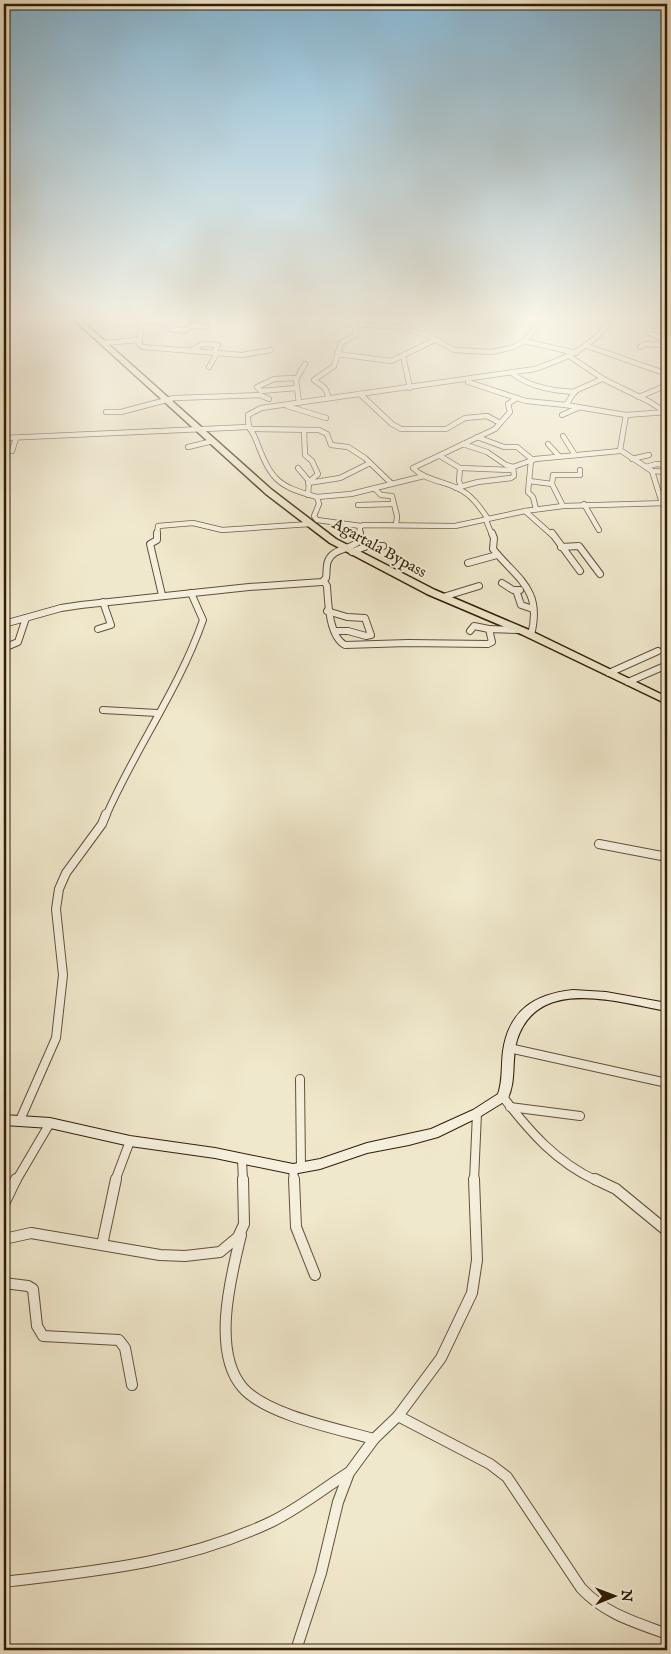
<svg xmlns="http://www.w3.org/2000/svg" width="671" height="1654" viewBox="0 0 671 1654" font-family="'IM FELL English',serif">
  <style>
    .lines { fill: none; stroke-linecap: round; stroke-linejoin: round }
    .minor-far3-casing { stroke: #625038; stroke-width: 6 }
    .minor-far2-casing { stroke: #625038; stroke-width: 8 }
    .minor-far1-casing { stroke: #625038; stroke-width: 10 }
    .minor-casing { stroke: #625038; stroke-width: 12 }
    .secondary-casing { stroke: #321e06; stroke-width: 2 }
    .trunk-casing { stroke: #321e06; stroke-width: 3 }
    .minor-far3 { stroke: #f5f0de; stroke-width: 4.5 }
    .minor-far2 { stroke: #f5f0de; stroke-width: 6 }
    .minor-far1 { stroke: #f5f0de; stroke-width: 8 }
    .minor { stroke: #f5f0de; stroke-width: 10 }
    .secondary { fill: #f5f0de; fill-rule: evenodd }
    .trunk { fill: #f0e8cc; fill-rule: evenodd }
    .labels { text-anchor: middle; stroke-width: 4; stroke-linejoin: round; paint-order: stroke }
    .far-street-label { font-size: 16px; fill: #321e06; stroke: #f5f0de }
  </style>
  <rect width="100%" height="100%" fill="#f0e8cc"/>
  <filter id="stains"><feTurbulence type="fractalNoise" baseFrequency=".004" numOctaves="4"/><feColorMatrix values="0 0 0 0 .2 0 0 0 0 .09 0 0 0 0 .02 0 0 0 .5 -.17"/></filter>
  <radialGradient id="worn" r=".72"><stop offset=".6" stop-color="#630" stop-opacity="0"/><stop offset="1" stop-color="#630" stop-opacity=".3"/></radialGradient>
  <g class="lines">
    <g class="minor-far3-casing">
      <g id="minor-far3">
        <polyline points="137,318 142,322 139,344 143,347 242,355 271,350"/>
        <polyline points="325,318 354,324 402,327 429,336 454,350 491,352 514,347 524,341 545,318"/>
        <polyline points="547,318 572,318"/>
        <polyline points="641,318 648,323 649,333 667,340"/>
        <polyline points="141,321 169,322 171,329 184,331 193,325 206,327"/>
        <polyline points="404,327 416,318"/>
        <polyline points="319,329 324,320 329,319"/>
        <polyline points="524,341 576,353"/>
        <polyline points="103,343 139,340"/>
        <polyline points="587,346 667,374"/>
        <polyline points="640,347 645,344 667,345"/>
        <polyline points="190,351 203,344 218,345 214,353"/>
        <polyline points="337,354 391,361 435,340"/>
        <polyline points="403,356 410,388"/>
        <polyline points="569,356 605,380 650,402 665,412"/>
        <polyline points="209,367 217,353"/>
        <path d="M512,373C529,387 553,391 575,392"/>
        <polyline points="296,378 274,379 257,387 261,391 296,388"/>
        <polyline points="468,382 526,401 566,405 626,415"/>
        <polyline points="360,394 392,424 401,429 446,429 465,418 487,416 500,423"/>
        <polyline points="639,397 667,385"/>
        <polyline points="329,398 325,388 314,380 334,366 341,343 356,335 354,324"/>
        <polyline points="299,403 296,380 305,364"/>
        <polyline points="566,405 575,391 602,379"/>
        <polyline points="287,406 326,418"/>
        <polyline points="106,412 121,412 174,398 260,395 269,399"/>
        <polyline points="562,415 580,407"/>
        <polyline points="250,429 319,430 327,434 331,445 348,447 365,458 392,484"/>
        <polyline points="304,430 305,455 312,461 318,474 309,482 308,495"/>
        <polyline points="563,436 575,455"/>
        <polyline points="477,437 504,447 517,447 533,460"/>
        <polyline points="4,438 248,427"/>
        <polyline points="463,444 487,452 506,465 513,467"/>
        <polyline points="548,444 559,456"/>
        <polyline points="188,447 213,441"/>
        <polyline points="12,451 16,438"/>
        <polyline points="440,456 460,468 459,481 461,486"/>
        <polyline points="632,459 649,455"/>
        <polyline points="531,460 528,492 533,497 536,509"/>
        <polyline points="646,467 656,464 667,465"/>
        <polyline points="298,468 309,481"/>
        <polyline points="461,468 512,470"/>
        <polyline points="652,471 667,472"/>
        <polyline points="529,481 552,484 563,506"/>
        <polyline points="308,483 340,478 370,463"/>
        <polyline points="552,484 553,475 580,475 580,470"/>
        <polyline points="374,488 381,495 392,496 397,516 396,525"/>
        <polyline points="456,488 478,482 511,478 514,476 513,467 535,459 620,451"/>
        <polyline points="317,497 351,494 424,476"/>
        <polyline points="662,503 652,471 620,450 626,415 667,412"/>
        <polyline points="584,504 599,530"/>
        <polyline points="358,505 393,504"/>
        <polyline points="525,511 552,535"/>
        <path d="M488,519C480,507 471,494 457,488C442,481 425,480 413,468L495,429L510,412L508,404L517,398"/>
        <polyline points="486,520 492,535"/>
        <path d="M361,526L317,520L314,516L319,504L317,497C276,486 271,479 256,440C251,427 248,431 248,415L261,408L535,369C567,358 594,346 613,318"/>
        <polyline points="157,535 158,526 193,523 222,530 310,524"/>
        <polyline points="359,535 360,527 363,525 455,526 525,511 563,506 667,503"/>
      </g>
    </g>
    <g class="minor-far2-casing">
      <g id="minor-far2">
        <polyline points="157,533 157,540 150,544 162,595"/>
        <path d="M492,533L494,538L493,549C517,579 543,589 531,635"/>
        <polyline points="552,533 580,571"/>
        <polyline points="561,547 579,546 600,574"/>
        <polyline points="352,552 367,546 383,546"/>
        <polyline points="468,563 497,555"/>
        <path d="M324,581L327,586C328,602 329,637 345,645L408,643L488,644L492,642L489,629L519,630"/>
        <polyline points="502,583 513,590 520,590"/>
        <polyline points="516,590 521,605 533,609"/>
        <polyline points="443,597 479,586"/>
        <polyline points="327,611 347,617 365,618 371,635 366,636 348,631 335,631"/>
        <path d="M4,624L61,608L81,605L249,587L322,582L326,578C327,572 326,566 328,561C333,548 350,550 359,541L360,533"/>
        <polyline points="98,629 111,625 103,602"/>
        <polyline points="470,631 474,626 489,629"/>
        <polyline points="4,648 18,642 26,618"/>
        <polyline points="609,673 658,651"/>
        <polyline points="628,682 667,665"/>
        <polyline points="103,710 157,713"/>
        <path d="M106,816C135,749 179,689 203,620L191,593"/>
      </g>
    </g>
    <g class="minor-far1-casing">
      <g id="minor-far1">
        <polyline points="599,844 667,857"/>
        <polyline points="509,1048 667,1083"/>
        <polyline points="300,1079 301,1168"/>
        <path d="M503,1097C530,1132 556,1162 597,1181"/>
        <polyline points="510,1107 580,1116"/>
        <polyline points="20,1120 56,1038 63,975 56,909 59,889 66,873 102,824 106,814"/>
        <polyline points="242,1159 243,1181"/>
        <polyline points="293,1169 294,1181"/>
        <polyline points="16,1181 50,1123"/>
        <polyline points="115,1181 130,1141"/>
        <polyline points="474,1181 477,1113"/>
      </g>
    </g>
    <g class="minor-casing">
      <g id="minor">
        <polyline points="294,1179 296,1227 315,1275"/>
        <polyline points="595,1179 616,1189 667,1231"/>
        <polyline points="4,1204 16,1179"/>
        <path d="M241,1235C231,1276 211,1352 243,1388C267,1415 338,1429 374,1439"/>
        <polyline points="4,1239 31,1233 160,1255 185,1256 220,1252 238,1237 244,1224 243,1179"/>
        <polyline points="102,1245 116,1179"/>
        <polyline points="4,1283 28,1286 33,1289 37,1326 43,1336 119,1340 125,1348 132,1385"/>
        <path d="M398,1416L490,1464L507,1477L581,1588C605,1614 635,1622 667,1634"/>
        <path d="M4,1582C98,1571 184,1563 271,1522C298,1509 323,1489 348,1473"/>
        <polyline points="296,1650 321,1573 338,1502 349,1473 374,1439 398,1416 441,1358 472,1293 477,1260 474,1179"/>
      </g>
    </g>
    <g class="secondary-casing">
      <path id="secondary" d="M573,990L606,992L667,1003V1011C619,1003 538,975 517,1040C511,1060 517,1082 507,1100L481,1116L438,1137L409,1145L367,1153L320,1169L293,1174L215,1158L130,1146L50,1128L4,1125V1115L50,1118L130,1136L215,1148L293,1164L320,1159L367,1143L431,1129L473,1110L498,1094C503,1080 501,1066 503,1051C509,1010 535,994 573,990Z"/>
    </g>
    <g class="trunk-casing">
      <polygon id="trunk" points="72,318 79,318 272,490 336,539 435,590 529,630 667,697 667,704 521,634 427,594 330,543 266,494"/>
    </g>
    <use href="#minor-far3" class="minor-far3"/>
    <use href="#minor-far2" class="minor-far2"/>
    <use href="#minor-far1" class="minor-far1"/>
    <use href="#minor" class="minor"/>
    <use href="#secondary" class="secondary"/>
    <use href="#trunk" class="trunk"/>
  </g>
  <linearGradient id="sky" x2="0" y2="1"><stop stop-color="#89b9d6"/><stop offset="0.58" stop-color="#f8f5e8"/><stop offset="1" stop-color="#f8f5e8" stop-opacity="0"/></linearGradient>
  <rect width="671" height="549" fill="url(#sky)"/>
  <g class="labels">
    <g class="far-street-label">
      <text transform="translate(380 547) rotate(29)" y="6">Agartala Bypass</text>
    </g>
  </g>
  <rect width="671" height="1654" fill="none" stroke="#f0e8cc" stroke-width="20"/>
  <rect x="5" y="5" width="661" height="1644" fill="none" stroke="#321e06" stroke-width="2.5"/>
  <rect x="10" y="10" width="651" height="1634" fill="none" stroke="#321e06"/>
  <g transform="translate(614 1596) rotate(89)" stroke="#f5f0de" stroke-width="4" paint-order="stroke">
  <path d="M0-4L9 19L0 12L-9 19Z" fill="#321e06"/>
  <text y="-8" font-size="14" font-weight="bold" text-anchor="middle" fill="#321e06">N</text>
  </g>
  <rect width="100%" height="100%" filter="url(#stains)"/>
  <rect width="100%" height="100%" fill="url(#worn)"/>
</svg>
